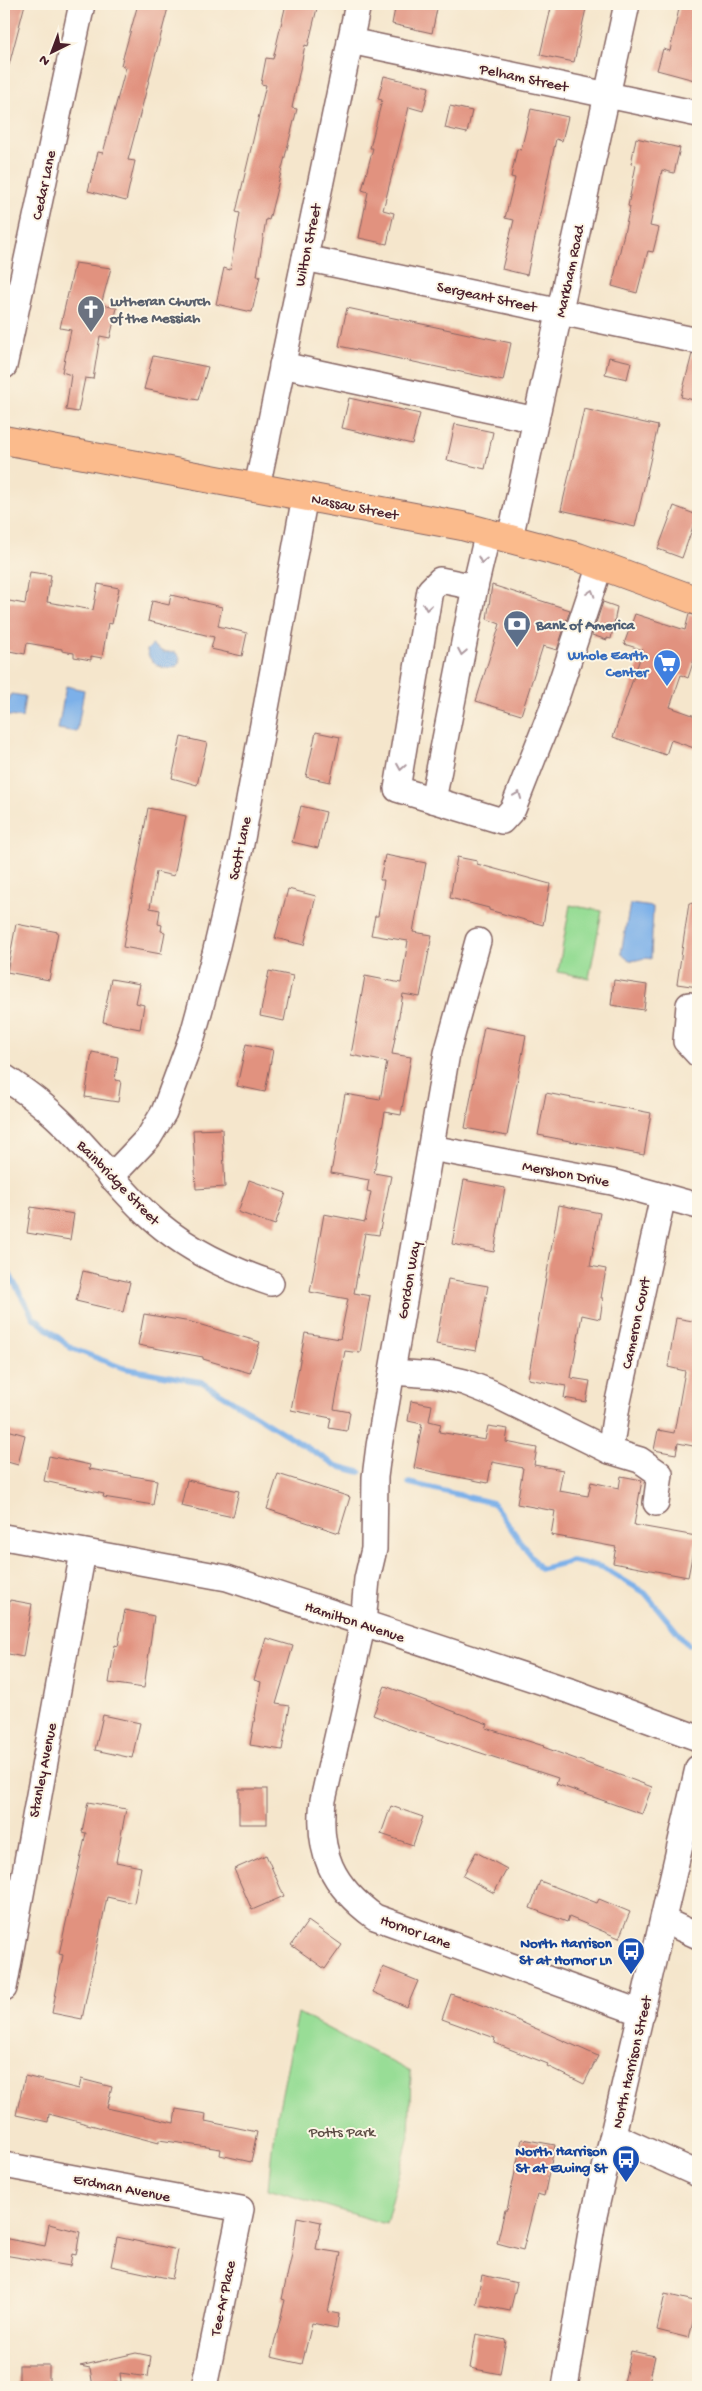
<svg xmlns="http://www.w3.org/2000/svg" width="702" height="2391" viewBox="0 0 702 2391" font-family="'Gochi Hand',sans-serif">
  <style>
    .green { fill: #98dd96; stroke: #717e60 }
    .water { fill: #7bb0e9; stroke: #62688a }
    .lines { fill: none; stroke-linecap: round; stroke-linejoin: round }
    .stream { stroke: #7bb0e9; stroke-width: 5.5 }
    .building { fill: #e1927f }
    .minor-casing { stroke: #866563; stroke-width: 28 }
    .major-casing { stroke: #866563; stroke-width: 30 }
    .minor { stroke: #fff; stroke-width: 25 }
    .major { stroke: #fbbb8c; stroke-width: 28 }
    .oneway { stroke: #ae9aa0 }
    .labels { text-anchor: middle; stroke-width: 4; stroke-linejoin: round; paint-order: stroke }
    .street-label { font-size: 15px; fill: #4a1f2b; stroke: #fcf5e5 }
    .worship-label { font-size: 15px; font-weight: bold; fill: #5b616d; stroke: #fcf5e5; text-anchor: start }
    .service-label { font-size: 15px; font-weight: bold; fill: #4e5e75; stroke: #fcf5e5; text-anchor: start }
    .shop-label { font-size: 15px; font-weight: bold; fill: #366cbe; stroke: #fcf5e5; text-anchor: end }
    .transit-label { font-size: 15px; font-weight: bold; fill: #164399; stroke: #fcf5e5; text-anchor: end }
    .park-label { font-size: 15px; fill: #5e4e46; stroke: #fcf5e5 }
  </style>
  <rect width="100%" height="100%" fill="#fcf5e5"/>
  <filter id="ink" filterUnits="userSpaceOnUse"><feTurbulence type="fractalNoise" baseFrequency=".02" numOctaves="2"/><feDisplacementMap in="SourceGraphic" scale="10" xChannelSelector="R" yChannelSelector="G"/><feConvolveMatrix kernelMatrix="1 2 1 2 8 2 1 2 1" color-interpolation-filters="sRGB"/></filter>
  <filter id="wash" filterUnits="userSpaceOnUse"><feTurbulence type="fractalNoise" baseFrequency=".0096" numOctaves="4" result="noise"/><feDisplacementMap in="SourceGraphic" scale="20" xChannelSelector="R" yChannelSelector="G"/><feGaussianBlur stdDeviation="1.12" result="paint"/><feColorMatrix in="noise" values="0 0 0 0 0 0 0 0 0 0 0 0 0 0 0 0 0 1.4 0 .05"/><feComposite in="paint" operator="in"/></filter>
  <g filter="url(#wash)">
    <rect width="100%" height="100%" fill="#f5e6cc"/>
    <g class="green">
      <polygon points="570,905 602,911 589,978 558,972"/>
      <polygon points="298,2013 411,2072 409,2136 386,2224 268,2189 273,2138"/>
    </g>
    <g class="water">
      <path d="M152,645L163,652H175L180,658L179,664C168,674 148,664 147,650Z"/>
      <polygon points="66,686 84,690 77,732 58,729"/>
      <polygon points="11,694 25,696 22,718 4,715 4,701 9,701"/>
      <path d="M630,904L653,907L651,959C639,955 633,968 621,953Z"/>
    </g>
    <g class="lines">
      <g class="stream">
        <polyline points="4,1264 33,1317 71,1348 123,1368 202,1382 337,1466 360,1472"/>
        <polyline points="409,1483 493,1503 540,1569 572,1561 602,1567 645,1593 688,1645"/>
      </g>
    </g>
    <g id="blocks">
      <g class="building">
        <polygon points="4,4 25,4 9,65 4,65"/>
        <polygon points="138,4 169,4 128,160 135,161 126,201 88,191 98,152 103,153 126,67 121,65"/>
        <polygon points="286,4 318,4 308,46 305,45 292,108 297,109 291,133 269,220 266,219 257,276 260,276 252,312 216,304 224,268 230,270 240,213 236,212 266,85 261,84 266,58 273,59"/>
        <polygon points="396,4 438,4 432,33 392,24"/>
        <polygon points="552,4 587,4 574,62 540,55"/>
        <polygon points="680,4 697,4 694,22 698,23 698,81 657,70 663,49 670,51"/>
        <polygon points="384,76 429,87 423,111 409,107 383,210 394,213 387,244 359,238 368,192 362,190 373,148 370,148 382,100 378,99"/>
        <polygon points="450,106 472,111 467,133 445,128"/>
        <polygon points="531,109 568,117 562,141 556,139 527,275 502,269 514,220 505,218 515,178 511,177 517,149 521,150"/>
        <polygon points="636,138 680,148 674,173 662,170 650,226 659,228 653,252 648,251 637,293 612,286 630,207 628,206 636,165 631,164"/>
        <polygon points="75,263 111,268 101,305 117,308 110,338 100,336 93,379 85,378 78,412 66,410 71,375 62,372 71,330 60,328"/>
        <polygon points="347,308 511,343 503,381 339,346"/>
        <polygon points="692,354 698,355 698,401 681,397"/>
        <polygon points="153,356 208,367 198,400 144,389"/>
        <polygon points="609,357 631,362 627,379 605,374"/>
        <polygon points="349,398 420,414 412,444 342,428"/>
        <polygon points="584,409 658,426 635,527 561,510"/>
        <polygon points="455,424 493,432 485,469 447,460"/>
        <polygon points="674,506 697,515 682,558 658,549"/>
        <polygon points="30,572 51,575 47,602 93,610 98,584 119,588 112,624 108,623 102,658 91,656 91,660 74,657 74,653 62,651 62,649 27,643 25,654 4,650 4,600 25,604"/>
        <polygon points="492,585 570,610 557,650 543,646 521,715 476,701 500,624 487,619"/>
        <polygon points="171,595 222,607 218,626 247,633 242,656 211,649 214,637 148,621 152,601 169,605"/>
        <polygon points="603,602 617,607 611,639 607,638 607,640 592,635"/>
        <polygon points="635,614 685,630 689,614 698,616 698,647 688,678 681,675 670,707 698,717 698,735 694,748 671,740 666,755 613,737 643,650 624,644"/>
        <polygon points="316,732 340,737 330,782 306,777"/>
        <polygon points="181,737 207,743 197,785 172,778"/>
        <polygon points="301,806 326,812 318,848 292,842"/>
        <polygon points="148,808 186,816 174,876 156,872 150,908 160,910 158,924 162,925 161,931 165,932 161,954 123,947"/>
        <polygon points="385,855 426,863 413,932 432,935 420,997 403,994 392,1054 411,1057 401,1115 385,1112 374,1173 391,1176 379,1235 365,1233 354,1293 370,1296 360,1353 345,1351 334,1409 350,1412 347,1431 329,1428 331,1418 291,1410 305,1333 340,1339 348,1299 310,1292 324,1214 365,1222 371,1192 367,1191 369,1180 331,1173 345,1094 380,1100 387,1062 351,1055 365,976 401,983 408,941 371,935 375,916 378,916 384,880 380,880"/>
        <polygon points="457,857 477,861 477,864 550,884 543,925 489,910 489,908 450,898"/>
        <polygon points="288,889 316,896 304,945 275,938"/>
        <polygon points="689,903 698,904 698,987 677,984"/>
        <polygon points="16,924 58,932 49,980 7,972"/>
        <polygon points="269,971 293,976 284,1021 260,1016"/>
        <polygon points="111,979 140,984 136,1003 144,1005 140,1029 103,1022"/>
        <polygon points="614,980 647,985 644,1010 611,1005"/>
        <polygon points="484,1027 526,1035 507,1136 465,1128"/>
        <polygon points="246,1044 273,1050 265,1092 237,1086"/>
        <polygon points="92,1052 118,1057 115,1080 121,1081 118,1102 85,1097"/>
        <polygon points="546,1093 651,1113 644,1155 538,1135"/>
        <polygon points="222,1129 225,1187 196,1189 193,1130"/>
        <polygon points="249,1180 286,1193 275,1225 238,1212"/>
        <polygon points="464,1180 505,1188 494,1252 452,1244"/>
        <polygon points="559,1205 600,1213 590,1266 606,1269 601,1298 603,1298 600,1319 582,1315 571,1378 590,1381 586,1402 564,1398 566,1386 528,1379"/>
        <polygon points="31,1207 74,1214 70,1240 27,1233"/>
        <polygon points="83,1271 130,1282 123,1312 76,1301"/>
        <polygon points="448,1279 488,1286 476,1351 436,1344"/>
        <polygon points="144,1314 191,1322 260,1342 250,1373 203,1359 203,1357 138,1345"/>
        <polygon points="676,1318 698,1322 698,1447 678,1443 676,1454 654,1450 658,1430 674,1433 685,1371 668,1367"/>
        <polygon points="411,1401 432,1405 429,1421 441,1424 439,1432 485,1440 488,1426 508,1429 506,1442 537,1448 534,1465 563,1470 559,1491 588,1496 591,1482 619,1488 621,1476 642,1480 634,1525 696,1536 688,1577 613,1563 616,1547 551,1535 555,1511 517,1504 523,1468 492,1462 488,1483 414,1468 422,1424 408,1421"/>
        <polygon points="4,1429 25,1435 18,1465 4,1461"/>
        <polygon points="49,1456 90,1465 89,1469 157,1480 153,1505 103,1497 104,1494 44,1481"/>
        <polygon points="278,1474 350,1497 339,1533 267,1509"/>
        <polygon points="187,1480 239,1491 233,1517 181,1506"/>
        <polygon points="10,1600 32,1604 23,1657 4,1653 4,1632"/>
        <polygon points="125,1610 154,1616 144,1688 109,1683 115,1645 118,1646"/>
        <polygon points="266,1638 293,1646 276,1704 290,1706 282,1750 250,1745 261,1682 254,1680"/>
        <polygon points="385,1686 488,1724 486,1728 544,1746 543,1747 652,1787 642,1814 556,1784 558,1778 410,1730 373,1715"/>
        <polygon points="103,1715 140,1723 132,1758 95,1750"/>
        <rect x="239" y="1789" width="28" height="35"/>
        <polygon points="88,1802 126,1809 116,1862 141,1867 134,1903 107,1897 82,2019 52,2013 63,1955 59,1954 86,1833 82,1832"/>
        <polygon points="391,1806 423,1817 413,1845 381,1834"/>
        <polygon points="476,1852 507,1869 494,1893 463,1876"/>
        <polygon points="266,1855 284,1896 252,1910 234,1869"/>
        <polygon points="540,1881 597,1903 599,1899 630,1912 619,1938 569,1917 567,1922 530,1908"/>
        <polygon points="308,1921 342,1945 325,1969 291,1945"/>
        <polygon points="383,1967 418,1981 407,2007 373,1992"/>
        <polygon points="451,1994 485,2006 598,2056 584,2084 547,2066 548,2064 494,2043 495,2038 442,2019"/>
        <polygon points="25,2076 79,2089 81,2079 112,2087 107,2108 174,2123 176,2109 206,2114 205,2121 257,2132 251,2162 220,2155 221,2149 159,2140 159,2143 49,2114 48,2122 16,2115"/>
        <polygon points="522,2139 555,2145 544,2196 537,2194 523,2250 497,2243 505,2210 507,2210"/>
        <polygon points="297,2217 321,2222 316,2249 341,2253 328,2312 339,2314 337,2328 312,2323 302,2364 271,2357 285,2300 282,2299 292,2254"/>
        <polygon points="49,2224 80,2232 76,2255 72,2254 70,2266 4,2255 4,2238 45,2246"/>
        <polygon points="117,2237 178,2250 172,2279 111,2266"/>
        <polygon points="482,2275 517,2283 510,2311 476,2304"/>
        <polygon points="665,2294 698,2302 689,2338 657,2330"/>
        <polygon points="476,2334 506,2340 500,2374 470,2368"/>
        <polygon points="631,2351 655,2356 648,2387 623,2387"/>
        <polygon points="136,2353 151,2356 148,2377 120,2373 121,2382 93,2387 90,2368 80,2366"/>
        <rect x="19" y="2365" width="30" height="22"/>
      </g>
    </g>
  </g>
  <g filter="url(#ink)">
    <use href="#blocks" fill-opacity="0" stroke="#866563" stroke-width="1"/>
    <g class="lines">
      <g class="minor-casing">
        <g id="minor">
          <polyline points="350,41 698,114"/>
          <polyline points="305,258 698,341"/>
          <polyline points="282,365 536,420"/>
          <polyline points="4,366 82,4"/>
          <polyline points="257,487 358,4"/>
          <polyline points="510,538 627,4"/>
          <polyline points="475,587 440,580 430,590 397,789 502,821 513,809 552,710 600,565"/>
          <polyline points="433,800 475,587 488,532"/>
          <path d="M478,941L447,1053L379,1446L375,1477L374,1549L367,1579L363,1623L323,1800C317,1853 332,1886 375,1917L642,2013"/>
          <polyline points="689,1005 686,1041 698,1054"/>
          <path d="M4,1077C22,1089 39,1101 55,1116C88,1146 114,1183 146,1213C182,1247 225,1268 271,1283"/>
          <polyline points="431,1148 612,1182 698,1206"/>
          <polyline points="111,1177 149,1137 164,1112 193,1034 215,954 241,844 305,496"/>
          <polyline points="392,1372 434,1375 464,1382 492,1393 610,1451"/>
          <polyline points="656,1503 660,1474 640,1460 610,1451 617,1406 663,1196"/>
          <polyline points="4,1537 227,1578 570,1691 698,1738"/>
          <polyline points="663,1920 698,1936"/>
          <polyline points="4,1988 83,1552"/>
          <polyline points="614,2136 698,2174"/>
          <polyline points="4,2165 241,2209 204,2387"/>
          <polyline points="565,2387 593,2220 698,1768"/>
        </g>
      </g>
      <g class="major-casing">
        <polyline id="major" points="4,440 462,526 578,557 698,601"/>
      </g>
      <use href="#minor" class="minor"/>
      <use href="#major" class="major"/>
    </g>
    <defs><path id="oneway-chevron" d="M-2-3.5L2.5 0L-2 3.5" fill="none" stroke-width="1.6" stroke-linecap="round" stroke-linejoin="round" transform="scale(1.25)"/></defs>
    <g class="oneway">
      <use href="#oneway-chevron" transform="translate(482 560) rotate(103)"/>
      <use href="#oneway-chevron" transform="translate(591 593) rotate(-72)"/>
      <use href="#oneway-chevron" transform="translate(427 607) rotate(99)"/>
      <use href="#oneway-chevron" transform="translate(462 652) rotate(101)"/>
      <use href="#oneway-chevron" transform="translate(401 767) rotate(99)"/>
      <use href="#oneway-chevron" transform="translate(518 795) rotate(-68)"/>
    </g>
  </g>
  <defs>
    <g id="church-pin" transform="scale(1.4375)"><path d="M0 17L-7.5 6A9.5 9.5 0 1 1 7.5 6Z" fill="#6b7280" stroke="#fcf5e5"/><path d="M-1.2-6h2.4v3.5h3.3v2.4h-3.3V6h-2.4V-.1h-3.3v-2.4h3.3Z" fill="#fff"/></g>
    <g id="bank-pin" transform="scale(1.4375)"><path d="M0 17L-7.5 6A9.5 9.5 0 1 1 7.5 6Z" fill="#5c6f8a" stroke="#fcf5e5"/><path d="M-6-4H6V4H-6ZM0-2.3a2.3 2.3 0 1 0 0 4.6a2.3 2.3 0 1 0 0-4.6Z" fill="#fff"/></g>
    <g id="supermarket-pin" transform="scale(1.4375)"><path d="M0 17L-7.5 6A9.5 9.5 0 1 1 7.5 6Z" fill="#3f7fe0" stroke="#fcf5e5"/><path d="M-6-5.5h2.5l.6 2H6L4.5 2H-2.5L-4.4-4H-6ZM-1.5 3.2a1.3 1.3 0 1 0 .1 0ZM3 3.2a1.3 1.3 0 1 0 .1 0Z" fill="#fff"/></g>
    <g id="bus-pin" transform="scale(1.4375)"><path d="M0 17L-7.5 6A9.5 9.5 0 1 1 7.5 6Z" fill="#1a4fb4" stroke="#fcf5e5"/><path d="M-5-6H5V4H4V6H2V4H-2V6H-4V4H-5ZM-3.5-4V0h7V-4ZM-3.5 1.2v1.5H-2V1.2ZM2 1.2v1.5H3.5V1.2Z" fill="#fff"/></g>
  </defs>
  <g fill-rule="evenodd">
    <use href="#church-pin" x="91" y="309"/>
    <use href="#bank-pin" x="517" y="624"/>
    <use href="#supermarket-pin" x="667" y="663"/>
    <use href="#bus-pin" x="631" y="1951"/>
    <use href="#bus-pin" x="626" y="2159"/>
  </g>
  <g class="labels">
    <g class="street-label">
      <text transform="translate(524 77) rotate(12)" y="5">Pelham Street</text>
      <text transform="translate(43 185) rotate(-78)" y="5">Cedar Lane</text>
      <text transform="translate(307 245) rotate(-78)" y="5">Wilton Street</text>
      <text transform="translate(569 271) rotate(-78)" y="5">Markham Road</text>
      <text transform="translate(487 296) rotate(12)" y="5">Sergeant Street</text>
      <text transform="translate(355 506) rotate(11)" y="5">Nassau Street</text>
      <text transform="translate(239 848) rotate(-78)" y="5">Scott Lane</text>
      <text transform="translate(566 1173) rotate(11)" y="5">Mershon Drive</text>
      <text transform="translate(119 1182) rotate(46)" y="5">Bainbridge Street</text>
      <text transform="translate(408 1280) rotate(-80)" y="5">Gordon Way</text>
      <text transform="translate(635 1323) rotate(-78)" y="5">Cameron Court</text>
      <text transform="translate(355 1621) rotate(18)" y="5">Hamilton Avenue</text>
      <text transform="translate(42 1770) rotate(-79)" y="5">Stanley Avenue</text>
      <text transform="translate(416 1931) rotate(20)" y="5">Hornor Lane</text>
      <text transform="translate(631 2062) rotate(-77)" y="5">North Harrison Street</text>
      <text transform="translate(122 2187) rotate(11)" y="5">Erdman Avenue</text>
      <text transform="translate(222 2298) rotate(-78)" y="5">Tee-Ar Place</text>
    </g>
    <g class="worship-label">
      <text x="110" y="305">Lutheran Church<tspan x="110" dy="17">of the Messiah</tspan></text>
    </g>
    <g class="service-label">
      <text x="536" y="629">Bank of America</text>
    </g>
    <g class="shop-label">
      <text x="648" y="659">Whole Earth<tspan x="648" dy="17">Center</tspan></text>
    </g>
    <g class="transit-label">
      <text x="612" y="1947">North Harrison<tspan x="612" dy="17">St at Hornor Ln</tspan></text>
      <text x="607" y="2155">North Harrison<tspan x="607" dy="17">St at Ewing St</tspan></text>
    </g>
    <g class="park-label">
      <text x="342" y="2136">Potts Park</text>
    </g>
  </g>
  <rect width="702" height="2391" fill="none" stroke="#fcf5e5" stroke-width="20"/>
  <g transform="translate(52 52) rotate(222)" stroke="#fcf5e5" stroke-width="4" paint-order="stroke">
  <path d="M0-4L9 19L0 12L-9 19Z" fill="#4a1f2b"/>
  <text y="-8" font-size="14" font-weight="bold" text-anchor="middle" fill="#4a1f2b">N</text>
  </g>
</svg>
